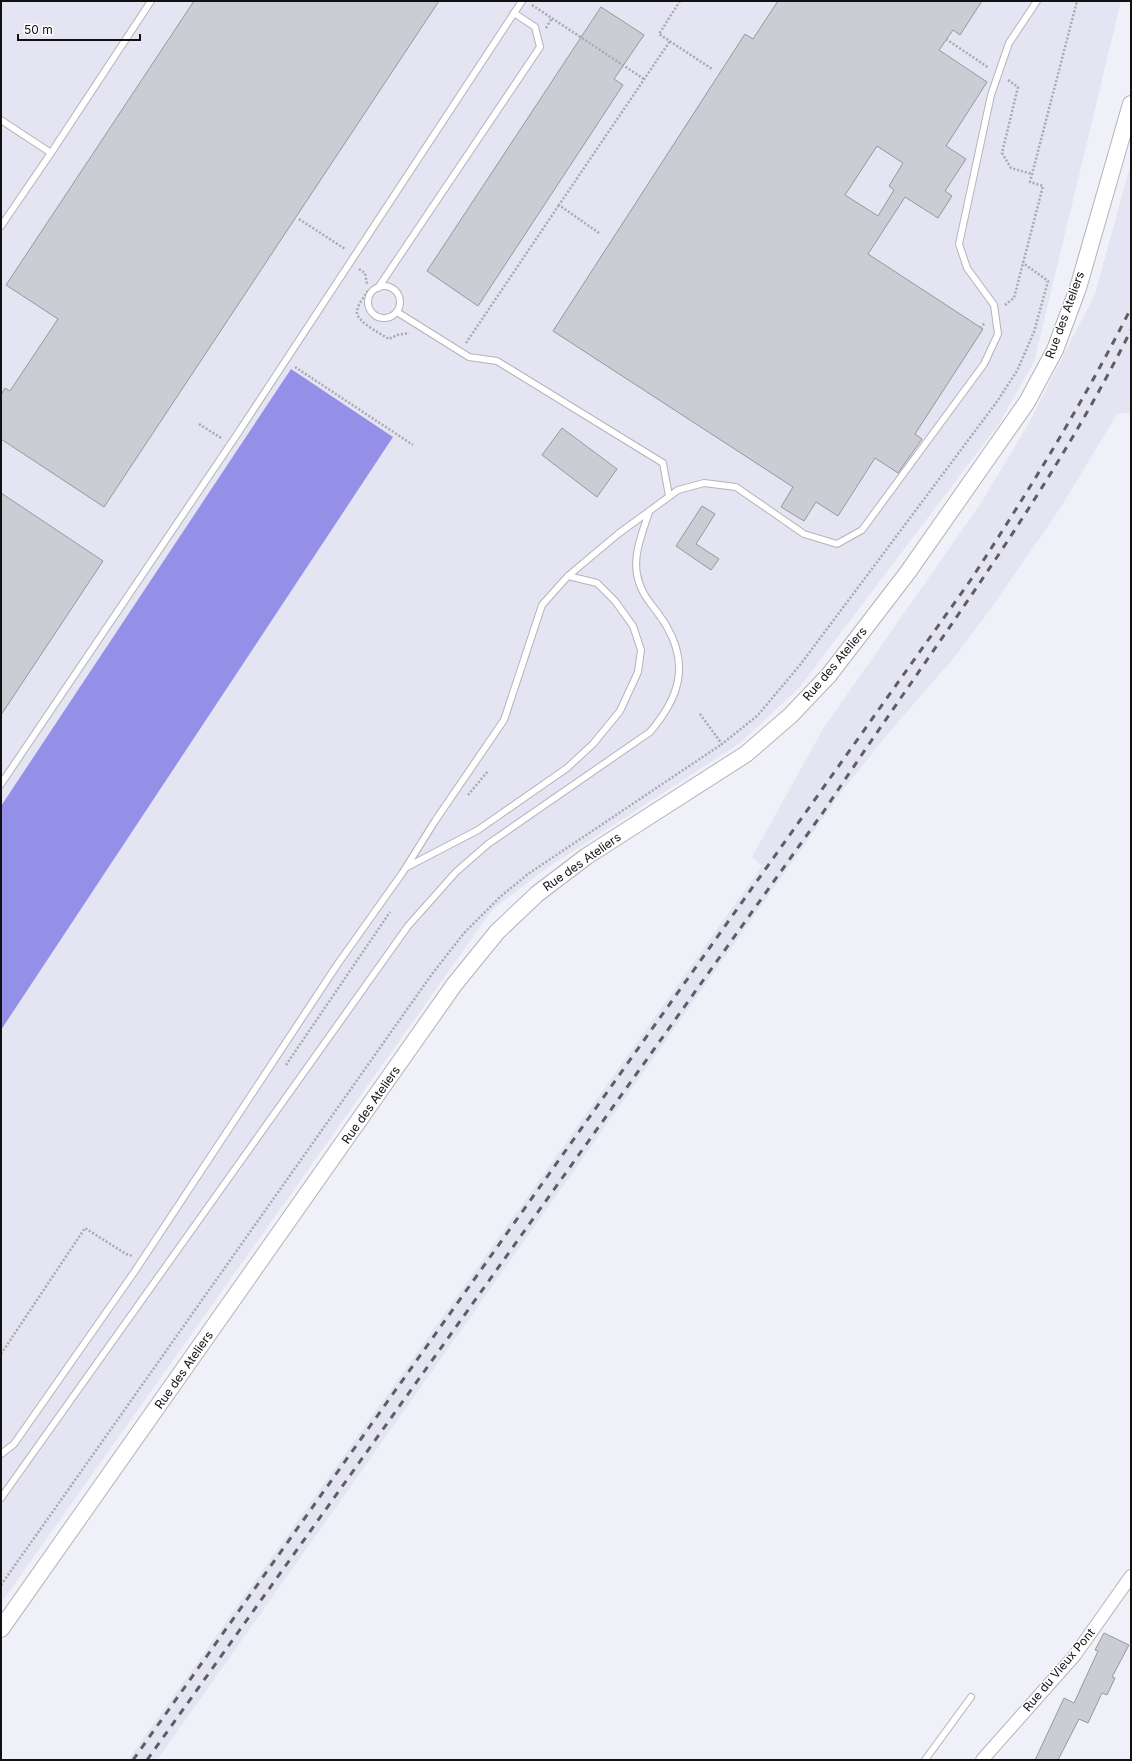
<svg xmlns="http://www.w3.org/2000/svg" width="1132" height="1761" viewBox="0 0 1132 1761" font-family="Inter,sans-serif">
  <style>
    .built { fill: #e4e4f2 }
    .water { fill: #9590e7 }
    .building { fill: #ccccd4; stroke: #97979f; fill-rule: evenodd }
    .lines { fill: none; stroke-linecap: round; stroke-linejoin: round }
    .service-casing { stroke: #b3b3bb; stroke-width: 8 }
    .minor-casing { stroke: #b3b3bb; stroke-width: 14 }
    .tertiary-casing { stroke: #b3b3bb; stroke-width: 18 }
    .path { stroke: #a9a9af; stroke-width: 2.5; stroke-dasharray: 2 2; stroke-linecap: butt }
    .service { stroke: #fff; stroke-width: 6 }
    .minor { stroke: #fff; stroke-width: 12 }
    .tertiary { stroke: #fff; stroke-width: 16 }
    .rail { stroke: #5d5d62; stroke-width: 3; stroke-dasharray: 7 7; stroke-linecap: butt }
    .labels { text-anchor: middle; stroke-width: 3; stroke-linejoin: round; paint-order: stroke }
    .street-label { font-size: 12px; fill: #111114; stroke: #fefefe }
  </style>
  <rect width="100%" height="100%" fill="#f0f0f8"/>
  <g class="built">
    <polygon points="1,1 1121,1 1034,362 998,425 799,688 740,743 547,868 492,910 1,1603 1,1030 392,437 291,370 1,806"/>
    <polygon points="1131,163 1131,412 1117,414 1061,507 989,611 952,660 885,737 843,790 157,1760 128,1760 762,866 752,857 823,729 979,506 1028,425 1095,294"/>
  </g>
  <polygon class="water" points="291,369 393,437 1,1030 1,806"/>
  <g class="building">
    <polygon points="194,1 439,1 104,507 1,439 1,395 5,388 10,391 58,319 6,285"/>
    <path d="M778,1H982L960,35L953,30L939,50L987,82L946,146L966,159L945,191L952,196L938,218L905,197L868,254L983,329L915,434L922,439L898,473L875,458L838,516L816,502L804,521L781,507L793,487L553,331L745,34L753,39ZM877,146L903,163L889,186L894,190L878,216L845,195Z"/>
    <polygon points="601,7 644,35 614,79 623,85 478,306 427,271"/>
    <polygon points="562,428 617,469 597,497 542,455"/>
    <polygon points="1,493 103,561 1,715"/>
    <polygon points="702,506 715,514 696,544 719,559 711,570 676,546"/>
    <polygon points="1104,1633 1129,1645 1112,1677 1115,1678 1107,1695 1102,1693 1088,1723 1079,1719 1058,1760 1035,1760 1064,1698 1074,1703 1098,1651 1095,1650"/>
  </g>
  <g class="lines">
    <g class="service-casing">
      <g id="service">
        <polyline points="1,120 51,153 151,1"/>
        <polyline points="1,226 51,153"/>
        <circle cx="384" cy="302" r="16"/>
        <polyline points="378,288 540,47 535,27 514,13"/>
        <polyline points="397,312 469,357 497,361 663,463 669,496"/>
        <polyline points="1,784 238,433 522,1"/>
        <polyline points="407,867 478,830 567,768 593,744 620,711 638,672 641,650 633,626 615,601 597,583 568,576"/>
        <polyline points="1,1454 14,1444 135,1271 337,965 403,872 435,821 504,720 542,605 568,576 618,534 678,490 704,483 736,487 804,534 837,544 862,530 984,364 998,334 994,305 967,268 959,244 991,95 1009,43 1037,1"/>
        <path d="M1,1498L408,926L456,872L488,844L650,732C678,699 690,667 667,627C656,607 641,598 637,574C633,554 643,531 649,512"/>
        <polyline points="925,1760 971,1697"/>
      </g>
    </g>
    <g class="minor-casing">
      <polyline id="minor" points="982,1760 1075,1655 1131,1576"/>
    </g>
    <g class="tertiary-casing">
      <polyline id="tertiary" points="1,1629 454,985 497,932 537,894 587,856 746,754 791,715 829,675 908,572 1027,402 1055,350 1078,288 1131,104"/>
    </g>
    <g class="path">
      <polyline points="680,1 659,34 712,69"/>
      <polyline points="532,5 644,79"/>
      <polyline points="546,28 552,18"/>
      <polyline points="946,39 989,68"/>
      <polyline points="1008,80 1018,87 1002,153 1011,168 1032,174"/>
      <polyline points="299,219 345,249"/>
      <polyline points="599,233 559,205 670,41"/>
      <polyline points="359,269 365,273 367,284"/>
      <path d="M368,291C364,297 358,304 357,311C355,321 381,334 389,339L397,335L409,333"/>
      <polyline points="1005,305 1014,298 1043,186 1030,182 1077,1"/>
      <polyline points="980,328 985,323"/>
      <polyline points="466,343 559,205"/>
      <polyline points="295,367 413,445"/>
      <polyline points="199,424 221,438"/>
      <polyline points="700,714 722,744 758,715 800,665 996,403 1017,371 1034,332 1048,281 1023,263"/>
      <polyline points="468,795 488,771"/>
      <polyline points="286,1065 390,912"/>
      <polyline points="1,1354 85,1228 126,1254 133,1256"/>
      <polyline points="1,1585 432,974 464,933 500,897 528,874 722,744"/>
    </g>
    <use href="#service" class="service"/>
    <use href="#minor" class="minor"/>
    <use href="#tertiary" class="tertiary"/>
    <g class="rail">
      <path d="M133,1760L970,581C1028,492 1083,403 1131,308"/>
      <path d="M147,1760L824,811C929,652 1046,501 1131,330"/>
    </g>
  </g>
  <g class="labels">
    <g class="street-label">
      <text transform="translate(1065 315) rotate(-70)" y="4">Rue des Ateliers</text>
      <text transform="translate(835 664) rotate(-50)" y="4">Rue des Ateliers</text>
      <text transform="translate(582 862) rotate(-35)" y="4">Rue des Ateliers</text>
      <text transform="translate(371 1105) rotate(-55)" y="4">Rue des Ateliers</text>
      <text transform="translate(184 1370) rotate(-55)" y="4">Rue des Ateliers</text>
      <text transform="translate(1059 1670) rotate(-50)" y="4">Rue du Vieux Pont</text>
    </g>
  </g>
  <rect width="1132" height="1761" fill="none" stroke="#111114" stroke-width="4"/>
  <path d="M18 34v6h122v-6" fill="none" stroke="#111114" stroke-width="2"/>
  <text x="24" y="34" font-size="12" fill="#111114" stroke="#fefefe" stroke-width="3" paint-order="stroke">50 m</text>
</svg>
